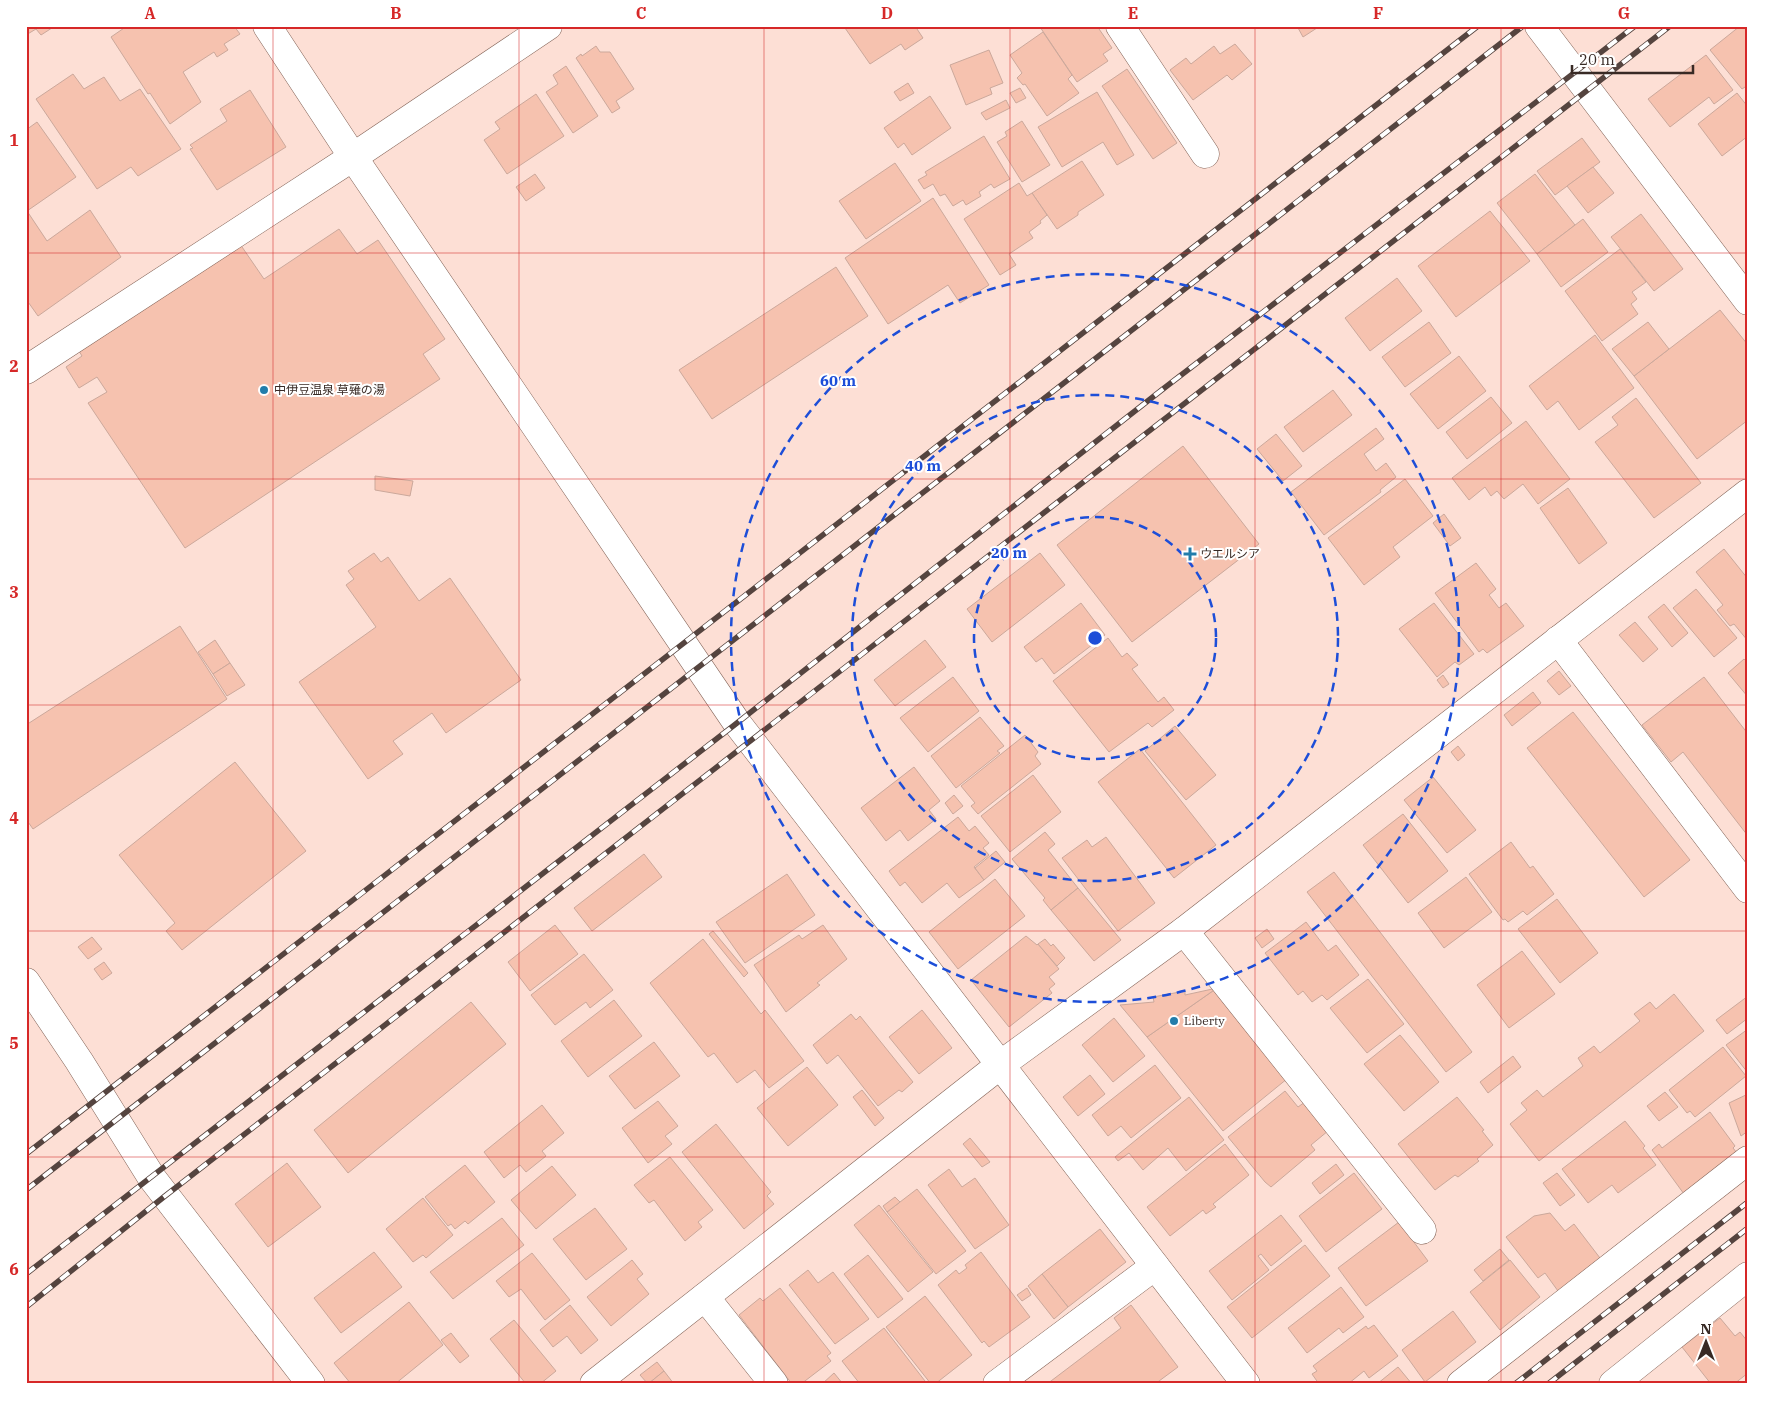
<svg xmlns="http://www.w3.org/2000/svg" width="1774" height="1410" viewBox="0 0 1774 1410" font-family="'IBM Plex Serif','Noto Sans JP',serif">
  <style>
    .building { fill: #f6c2af; stroke: #cba89b }
    .lines { fill: none; stroke-linecap: round; stroke-linejoin: round }
    .minor-casing { stroke: #836357; stroke-width: 29 }
    .minor { stroke: #fff; stroke-width: 28 }
    .rail-casing { stroke: #55443f; stroke-width: 5.5 }
    .rail { stroke: #fff; stroke-width: 4; stroke-dasharray: 11; stroke-linecap: butt }
    .grid { fill: none; stroke: #d62828; stroke-width: 1; stroke-opacity: 0.55 }
    .ring { fill: none; stroke: #1d4ed8; stroke-width: 2.5; stroke-dasharray: 9 6 }
    .poi-dot { fill: #227dab; stroke: #fff; stroke-width: 2 }
    .labels { text-anchor: middle; stroke-width: 4; stroke-linejoin: round; paint-order: stroke }
    .poi-label { font-size: 12px; fill: #382a25; stroke: #fff; text-anchor: start }
    .centre { fill: #1d4ed8; stroke: #fff; stroke-width: 2.5 }
    .ring-label { font-size: 15px; text-anchor: middle; font-weight: bold; fill: #1d4ed8; stroke: #fff; stroke-width: 4; stroke-linejoin: round; paint-order: stroke }
    .neatline { fill: none; stroke: #d62828; stroke-width: 2 }
    .grid-label { font-size: 16px; text-anchor: middle; font-weight: bold; fill: #d62828 }
  </style>
  <rect width="100%" height="100%" fill="#fddfd5"/>
  <g class="building">
    <polygon points="26,26 55,26 41,35 36,29 26,35"/>
    <polygon points="127,26 234,26 240,34 224,44 228,50 217,57 214,52 183,72 201,102 170,124 150,93 148,94 111,37"/>
    <polygon points="848,26 915,26 923,38 905,50 901,44 870,64 845,28"/>
    <polygon points="1041,26 1097,26 1112,48 1103,54 1108,61 1077,82 1040,27"/>
    <polygon points="1297,26 1320,26 1303,37"/>
    <polygon points="1740,26 1744,26 1748,31 1748,85 1742,89 1710,50"/>
    <polygon points="1043,32 1072,75 1068,79 1079,93 1047,116 1025,84 1023,85 1017,78 1022,73 1010,55"/>
    <polygon points="1235,44 1252,64 1232,80 1227,75 1193,100 1170,70 1186,58 1191,64 1214,46 1220,54"/>
    <polygon points="596,46 600,52 610,52 634,89 616,101 620,108 612,113 576,58 581,54 582,56"/>
    <polygon points="989,50 1003,83 990,88 992,94 966,105 950,65"/>
    <polygon points="1706,55 1733,90 1714,104 1709,97 1670,127 1648,99"/>
    <polygon points="566,66 598,116 573,133 546,92 558,84 553,75"/>
    <polygon points="1127,69 1177,143 1153,159 1102,86"/>
    <polygon points="73,74 84,89 104,77 120,101 140,89 181,149 138,176 131,167 97,189 36,99"/>
    <polygon points="908,83 914,93 900,101 894,92"/>
    <polygon points="1020,88 1026,98 1016,103 1010,93"/>
    <polygon points="250,90 286,147 217,190 190,149 193,148 190,145 227,121 220,109"/>
    <polygon points="1097,92 1134,155 1117,165 1103,142 1062,167 1038,127"/>
    <polygon points="1737,93 1748,107 1748,136 1722,156 1698,124"/>
    <polygon points="536,94 564,136 507,174 484,140 500,129 495,122"/>
    <polygon points="930,96 951,128 912,155 904,143 898,148 884,128"/>
    <polygon points="1006,100 1010,108 986,120 981,113"/>
    <polygon points="1022,121 1050,165 1022,182 997,142 1007,136 1005,132"/>
    <polygon points="37,122 76,177 27,211 47,241 90,210 121,257 38,316 26,299 26,130"/>
    <polygon points="984,136 1010,179 994,188 991,184 979,192 981,196 966,205 963,200 953,206 945,194 940,196 933,184 924,189 918,180 927,175 925,172"/>
    <polygon points="1582,138 1600,162 1555,195 1537,171"/>
    <polygon points="1082,161 1104,195 1078,212 1078,215 1057,229 1032,193"/>
    <polygon points="895,163 921,201 866,239 839,201"/>
    <polygon points="1593,167 1614,193 1588,213 1567,186"/>
    <polygon points="535,174 545,188 526,201 516,187"/>
    <polygon points="1535,174 1575,225 1537,254 1497,203"/>
    <polygon points="1019,183 1027,196 1032,193 1047,215 1040,221 1041,223 1029,232 1033,238 1009,254 1016,265 1000,275 964,219"/>
    <polygon points="933,198 989,285 960,303 948,285 888,324 845,258"/>
    <polygon points="1490,211 1530,261 1456,317 1418,266"/>
    <polygon points="1641,214 1683,269 1654,291 1611,237"/>
    <polygon points="1583,219 1608,252 1561,287 1537,254"/>
    <polygon points="339,229 357,254 378,240 445,339 423,354 440,379 185,548 88,403 107,392 97,377 79,388 66,367 82,356 79,351 240,244 264,279"/>
    <polygon points="1620,249 1646,282 1632,292 1637,299 1631,304 1638,314 1602,341 1565,291"/>
    <polygon points="836,267 868,316 712,419 679,370"/>
    <polygon points="1397,278 1422,311 1370,351 1345,318"/>
    <polygon points="1720,310 1748,345 1748,420 1697,459 1634,376"/>
    <polygon points="1429,322 1451,353 1405,387 1382,357"/>
    <polygon points="1648,322 1669,349 1634,376 1612,349"/>
    <polygon points="1595,335 1634,388 1579,430 1558,401 1547,410 1529,386"/>
    <polygon points="1459,356 1486,391 1438,429 1410,394"/>
    <polygon points="1333,390 1352,415 1303,452 1284,427"/>
    <polygon points="1491,397 1512,423 1467,459 1446,432"/>
    <polygon points="1636,398 1701,483 1654,518 1595,442 1618,425 1612,417"/>
    <polygon points="1526,421 1570,479 1538,504 1523,484 1504,499 1497,491 1491,496 1485,487 1469,500 1452,478"/>
    <polygon points="1376,428 1384,439 1364,454 1376,471 1386,463 1396,477 1380,490 1381,492 1324,535 1291,492"/>
    <polygon points="1276,434 1302,466 1283,481 1257,449"/>
    <polygon points="1183,446 1259,544 1132,642 1057,545"/>
    <polygon points="375,476 413,481 410,496 375,490"/>
    <polygon points="1405,479 1433,516 1393,547 1400,557 1364,585 1328,538"/>
    <polygon points="1568,488 1607,543 1579,564 1540,508"/>
    <polygon points="1444,514 1461,538 1450,546 1433,523"/>
    <polygon points="1724,549 1748,579 1748,641 1734,624 1730,626 1717,610 1723,605 1696,572"/>
    <polygon points="374,553 381,562 388,557 419,601 450,578 521,680 446,733 432,713 393,741 403,754 368,779 299,682 376,627 346,585 354,579 348,571"/>
    <polygon points="1040,553 1065,585 992,642 967,609"/>
    <polygon points="1476,563 1496,589 1489,595 1499,608 1506,603 1524,626 1487,653 1483,649 1479,652 1435,593"/>
    <polygon points="1696,589 1737,638 1714,657 1673,608"/>
    <polygon points="1081,603 1105,635 1054,674 1042,658 1036,662 1024,647"/>
    <polygon points="1434,603 1474,654 1459,665 1455,662 1437,677 1399,629"/>
    <polygon points="1664,604 1688,633 1672,647 1648,617"/>
    <polygon points="1635,622 1658,649 1643,662 1619,635"/>
    <polygon points="180,626 227,699 33,829 26,819 26,725"/>
    <polygon points="1108,638 1122,657 1127,653 1138,665 1132,669 1158,702 1164,697 1174,710 1152,727 1148,723 1109,752 1053,681"/>
    <polygon points="215,640 230,663 213,674 198,652"/>
    <polygon points="925,640 946,667 895,706 874,680"/>
    <polygon points="1744,659 1746,661 1748,660 1748,697 1728,673"/>
    <polygon points="230,663 245,685 227,696 213,674"/>
    <polygon points="1559,671 1571,686 1559,695 1547,681"/>
    <polygon points="1443,675 1449,684 1443,688 1437,680"/>
    <polygon points="953,677 979,711 928,752 900,718"/>
    <polygon points="1704,677 1748,734 1748,836 1683,752 1671,762 1642,725"/>
    <polygon points="1533,692 1541,703 1512,726 1504,715"/>
    <polygon points="1573,712 1690,860 1644,897 1527,748"/>
    <polygon points="980,717 1004,746 997,751 1000,753 956,788 931,756"/>
    <polygon points="1175,726 1216,775 1186,800 1145,751"/>
    <polygon points="1025,735 1038,752 1035,756 1041,764 978,814 971,806 975,803 961,786"/>
    <polygon points="1458,746 1465,755 1458,761 1451,752"/>
    <polygon points="1140,749 1216,845 1174,878 1098,782"/>
    <polygon points="235,762 306,851 182,950 166,931 175,923 119,855"/>
    <polygon points="914,767 940,801 929,810 936,819 908,841 900,830 886,841 861,808"/>
    <polygon points="1033,775 1061,812 1010,852 981,816"/>
    <polygon points="1433,777 1476,830 1447,853 1404,800"/>
    <polygon points="954,795 963,806 953,814 945,803"/>
    <polygon points="1403,814 1448,871 1408,903 1363,845"/>
    <polygon points="958,817 969,831 975,826 989,843 983,848 989,855 974,867 984,880 959,898 947,883 922,903 905,882 900,886 889,871"/>
    <polygon points="1045,832 1055,844 1048,850 1078,888 1051,910 1043,900 1045,898 1012,859"/>
    <polygon points="1106,837 1155,903 1118,931 1062,858 1087,840 1092,847"/>
    <polygon points="1511,842 1530,868 1533,866 1554,894 1527,915 1523,911 1508,922 1505,919 1503,920 1469,874"/>
    <polygon points="996,851 1005,862 984,880 975,868"/>
    <polygon points="644,854 662,877 592,931 574,908"/>
    <polygon points="1334,872 1472,1052 1446,1072 1307,892"/>
    <polygon points="787,874 815,915 745,963 716,922"/>
    <polygon points="1466,877 1492,912 1444,948 1418,913"/>
    <polygon points="995,879 1025,916 958,969 929,932"/>
    <polygon points="1078,888 1121,940 1094,961 1051,910"/>
    <polygon points="1557,899 1598,953 1560,983 1518,929"/>
    <polygon points="1306,922 1328,951 1336,945 1359,975 1327,1000 1322,995 1312,1002 1303,991 1298,995 1265,953"/>
    <polygon points="555,925 578,954 530,991 508,962"/>
    <polygon points="823,925 847,959 817,983 820,985 786,1012 754,965 799,935 802,939"/>
    <polygon points="1267,929 1274,939 1262,948 1255,938"/>
    <polygon points="713,931 748,973 744,977 709,934"/>
    <polygon points="1026,936 1037,945 1038,944 1059,969 1049,977 1055,984 1049,989 1052,993 1009,1027 971,980"/>
    <polygon points="92,937 102,949 88,959 78,947"/>
    <polygon points="703,939 761,1014 765,1010 804,1061 769,1088 755,1070 737,1083 714,1053 708,1057 650,983"/>
    <polygon points="1045,939 1051,946 1053,944 1065,958 1057,966 1038,944"/>
    <polygon points="1522,951 1555,994 1509,1028 1477,985"/>
    <polygon points="584,954 613,990 590,1008 586,1002 555,1025 531,995"/>
    <polygon points="104,962 112,973 102,980 94,969"/>
    <polygon points="1368,979 1404,1024 1367,1053 1330,1008"/>
    <polygon points="1220,986 1293,1074 1223,1131 1147,1037"/>
    <polygon points="1217,988 1147,1037 1120,1005 1154,1002 1153,997 1185,991 1185,995"/>
    <polygon points="1674,994 1704,1031 1539,1161 1510,1124 1527,1110 1521,1103 1537,1090 1543,1097 1583,1066 1578,1058 1594,1046 1600,1053 1640,1021 1634,1014 1650,1002 1656,1009"/>
    <polygon points="1748,996 1748,1018 1727,1034 1716,1020"/>
    <polygon points="614,1000 642,1036 588,1077 561,1041"/>
    <polygon points="471,1002 506,1044 348,1173 314,1130"/>
    <polygon points="922,1010 952,1048 919,1074 889,1037"/>
    <polygon points="851,1014 856,1020 860,1016 913,1082 902,1092 899,1090 878,1106 838,1055 827,1064 813,1045"/>
    <polygon points="1114,1018 1145,1056 1113,1082 1082,1045"/>
    <polygon points="1748,1029 1748,1073 1726,1045"/>
    <polygon points="1400,1035 1439,1082 1404,1111 1364,1064"/>
    <polygon points="654,1042 680,1076 635,1109 609,1076"/>
    <polygon points="1723,1047 1746,1076 1695,1117 1690,1111 1687,1113 1669,1090"/>
    <polygon points="1513,1056 1521,1067 1488,1093 1480,1082"/>
    <polygon points="1155,1065 1181,1098 1131,1138 1121,1126 1108,1136 1092,1115"/>
    <polygon points="807,1067 838,1105 788,1146 757,1108"/>
    <polygon points="1090,1075 1105,1094 1078,1116 1063,1097"/>
    <polygon points="862,1090 884,1118 875,1126 853,1097"/>
    <polygon points="1285,1091 1298,1107 1312,1097 1334,1126 1311,1145 1315,1150 1271,1187 1265,1182 1228,1137"/>
    <polygon points="1665,1092 1678,1107 1659,1121 1647,1106"/>
    <polygon points="1748,1094 1748,1131 1741,1136 1729,1103"/>
    <polygon points="1189,1097 1224,1140 1186,1171 1168,1148 1143,1170 1129,1153 1118,1161 1115,1157"/>
    <polygon points="1457,1097 1484,1130 1482,1131 1493,1145 1477,1159 1479,1161 1458,1177 1455,1175 1435,1190 1398,1144"/>
    <polygon points="658,1101 678,1126 665,1136 672,1144 648,1163 622,1128"/>
    <polygon points="542,1105 564,1133 542,1151 546,1156 526,1172 520,1165 504,1178 484,1152"/>
    <polygon points="1710,1112 1735,1146 1733,1148 1737,1153 1684,1194 1652,1150 1659,1144 1662,1148"/>
    <polygon points="1625,1121 1645,1146 1643,1148 1656,1165 1618,1193 1612,1185 1588,1203 1562,1169"/>
    <polygon points="716,1124 771,1192 767,1196 774,1204 744,1229 682,1152"/>
    <polygon points="970,1138 990,1162 982,1167 963,1144"/>
    <polygon points="1225,1144 1249,1175 1213,1204 1216,1207 1206,1214 1203,1210 1170,1236 1147,1207"/>
    <polygon points="670,1157 713,1210 698,1222 702,1227 685,1241 654,1200 649,1203 634,1185"/>
    <polygon points="287,1163 321,1207 268,1247 235,1204"/>
    <polygon points="1336,1164 1344,1175 1320,1194 1312,1183"/>
    <polygon points="465,1165 495,1202 468,1224 465,1221 455,1229 451,1224 448,1226 425,1197"/>
    <polygon points="552,1166 576,1195 536,1229 511,1200"/>
    <polygon points="949,1169 962,1187 975,1178 1009,1225 975,1249 928,1185"/>
    <polygon points="1354,1173 1382,1209 1326,1252 1299,1216"/>
    <polygon points="1557,1173 1575,1195 1560,1206 1543,1183"/>
    <polygon points="917,1189 966,1251 936,1274 887,1212"/>
    <polygon points="895,1197 900,1202 887,1212 883,1206"/>
    <polygon points="423,1198 453,1235 426,1258 423,1255 413,1262 386,1229"/>
    <polygon points="879,1205 933,1272 908,1292 854,1225"/>
    <polygon points="595,1208 627,1249 586,1280 553,1239"/>
    <polygon points="1550,1213 1565,1231 1574,1224 1600,1258 1558,1291 1545,1273 1538,1278 1506,1237 1534,1216"/>
    <polygon points="1281,1215 1302,1241 1271,1266 1261,1254 1258,1256 1269,1270 1232,1300 1209,1271"/>
    <polygon points="502,1218 524,1245 453,1299 430,1272"/>
    <polygon points="1399,1222 1428,1261 1366,1306 1338,1268"/>
    <polygon points="1100,1229 1126,1262 1068,1307 1042,1274"/>
    <polygon points="1305,1245 1330,1276 1252,1338 1227,1307"/>
    <polygon points="1500,1249 1509,1260 1483,1281 1474,1270"/>
    <polygon points="374,1252 402,1287 341,1333 314,1298"/>
    <polygon points="981,1252 1030,1317 989,1347 984,1341 982,1343 938,1285 956,1270 959,1274 967,1268 965,1265"/>
    <polygon points="532,1253 570,1300 545,1320 521,1289 509,1297 496,1281"/>
    <polygon points="868,1255 903,1299 878,1318 844,1274"/>
    <polygon points="632,1260 643,1274 637,1279 649,1294 611,1326 587,1297"/>
    <polygon points="1510,1260 1540,1297 1500,1330 1470,1292"/>
    <polygon points="808,1270 818,1283 833,1272 869,1319 835,1344 789,1285"/>
    <polygon points="1042,1274 1068,1307 1054,1319 1028,1286"/>
    <polygon points="1341,1287 1364,1317 1343,1333 1339,1328 1307,1353 1288,1328"/>
    <polygon points="780,1288 831,1353 827,1356 831,1361 801,1384 792,1384 739,1315 760,1298 763,1301"/>
    <polygon points="1027,1288 1031,1295 1022,1301 1017,1295"/>
    <polygon points="925,1296 972,1355 935,1384 931,1384 886,1327"/>
    <polygon points="409,1302 443,1345 395,1384 351,1384 334,1363"/>
    <polygon points="570,1305 598,1340 581,1354 567,1336 553,1347 540,1330"/>
    <polygon points="1131,1305 1178,1367 1155,1384 1047,1384 1121,1328 1114,1318"/>
    <polygon points="1453,1311 1476,1342 1425,1382 1402,1350"/>
    <polygon points="1720,1318 1735,1336 1740,1332 1748,1342 1748,1373 1734,1384 1711,1384 1682,1347"/>
    <polygon points="514,1320 556,1371 540,1384 526,1384 490,1339"/>
    <polygon points="1374,1325 1398,1356 1369,1378 1364,1371 1348,1384 1319,1384 1312,1374 1317,1371 1313,1366 1366,1326 1368,1329"/>
    <polygon points="884,1328 925,1381 922,1384 860,1384 842,1361"/>
    <polygon points="451,1333 469,1356 460,1363 441,1340"/>
    <polygon points="657,1362 664,1371 648,1384 640,1375"/>
    <polygon points="1398,1367 1412,1384 1377,1384"/>
    <polygon points="664,1371 674,1384 647,1384 648,1384"/>
    <polygon points="834,1373 843,1384 822,1384"/>
  </g>
  <g class="lines">
    <g class="minor-casing">
      <g id="minor">
        <polyline points="267,26 353,157 737,723 1246,1384"/>
        <polyline points="1120,26 1205,154"/>
        <polyline points="1539,26 1748,301"/>
        <polyline points="26,370 353,157 548,26"/>
        <polyline points="1558,640 1748,889"/>
        <polyline points="1184,931 1422,1230"/>
        <polyline points="26,982 79,1061 152,1178 311,1384"/>
        <polyline points="705,1297 774,1384"/>
        <polyline points="594,1384 1000,1065 1184,931 1748,493"/>
        <polyline points="997,1384 1155,1266"/>
        <polyline points="1461,1384 1748,1160"/>
        <polyline points="1613,1384 1748,1276"/>
      </g>
    </g>
    <use href="#minor" class="minor"/>
    <g class="rail-casing">
      <g id="rail">
        <polyline points="26,1154 1478,26"/>
        <polyline points="26,1190 1523,26"/>
        <polyline points="26,1274 737,723 1163,389 1635,26"/>
        <polyline points="26,1307 165,1196 1670,26"/>
        <polyline points="1515,1384 1748,1202"/>
        <polyline points="1548,1384 1748,1228"/>
      </g>
    </g>
    <use href="#rail" class="rail"/>
  </g>
  <path class="grid" d="M273,26V1384M519,26V1384M764,26V1384M1010,26V1384M1255,26V1384M1501,26V1384M26,253H1748M26,479H1748M26,705H1748M26,931H1748M26,1157H1748"/>
  <g class="ring">
    <circle cx="1095" cy="638" r="121"/>
    <circle cx="1095" cy="638" r="243"/>
    <circle cx="1095" cy="638" r="364"/>
  </g>
  <g class="poi-dot">
    <circle cx="264" cy="390" r="5"/>
    <path d="M1187.5 546.5h5v5h5v5h-5v5h-5v-5h-5v-5h5z"/>
    <circle cx="1174" cy="1021" r="5"/>
  </g>
  <g class="labels">
    <g class="poi-label">
      <text x="274" y="394">中伊豆温泉 草薙の湯</text>
      <text x="1200" y="558">ウエルシア</text>
      <text x="1184" y="1025">Liberty</text>
    </g>
  </g>
  <circle cx="1095" cy="638" r="8" class="centre"/>
  <g class="ring-label">
    <text x="838" y="386">60 m</text>
    <text x="923" y="471">40 m</text>
    <text x="1009" y="558">20 m</text>
  </g>
  <rect width="1774" height="1410" fill="none" stroke="#ffffff" stroke-width="55"/>
  <g transform="translate(1706 1342)" stroke="#ffffff" stroke-width="4" paint-order="stroke">
  <path d="M0-4L9 19L0 12L-9 19Z" fill="#382a25"/>
  <text y="-8" font-size="14" font-weight="bold" text-anchor="middle" fill="#382a25">N</text>
  </g>
  <path d="M1572 65v8h121v-8" fill="none" stroke="#382a25" stroke-width="2.5"/>
  <text x="1579" y="65" font-size="15" fill="#382a25" stroke="#ffffff" stroke-width="4" paint-order="stroke">20 m</text>
  <rect x="28" y="28" width="1718" height="1354" class="neatline"/>
  <g class="grid-label">
    <text x="150" y="19">A</text>
    <text x="396" y="19">B</text>
    <text x="641" y="19">C</text>
    <text x="887" y="19">D</text>
    <text x="1133" y="19">E</text>
    <text x="1378" y="19">F</text>
    <text x="1624" y="19">G</text>
    <text x="14" y="146">1</text>
    <text x="14" y="372">2</text>
    <text x="14" y="598">3</text>
    <text x="14" y="824">4</text>
    <text x="14" y="1049">5</text>
    <text x="14" y="1275">6</text>
  </g>
</svg>
